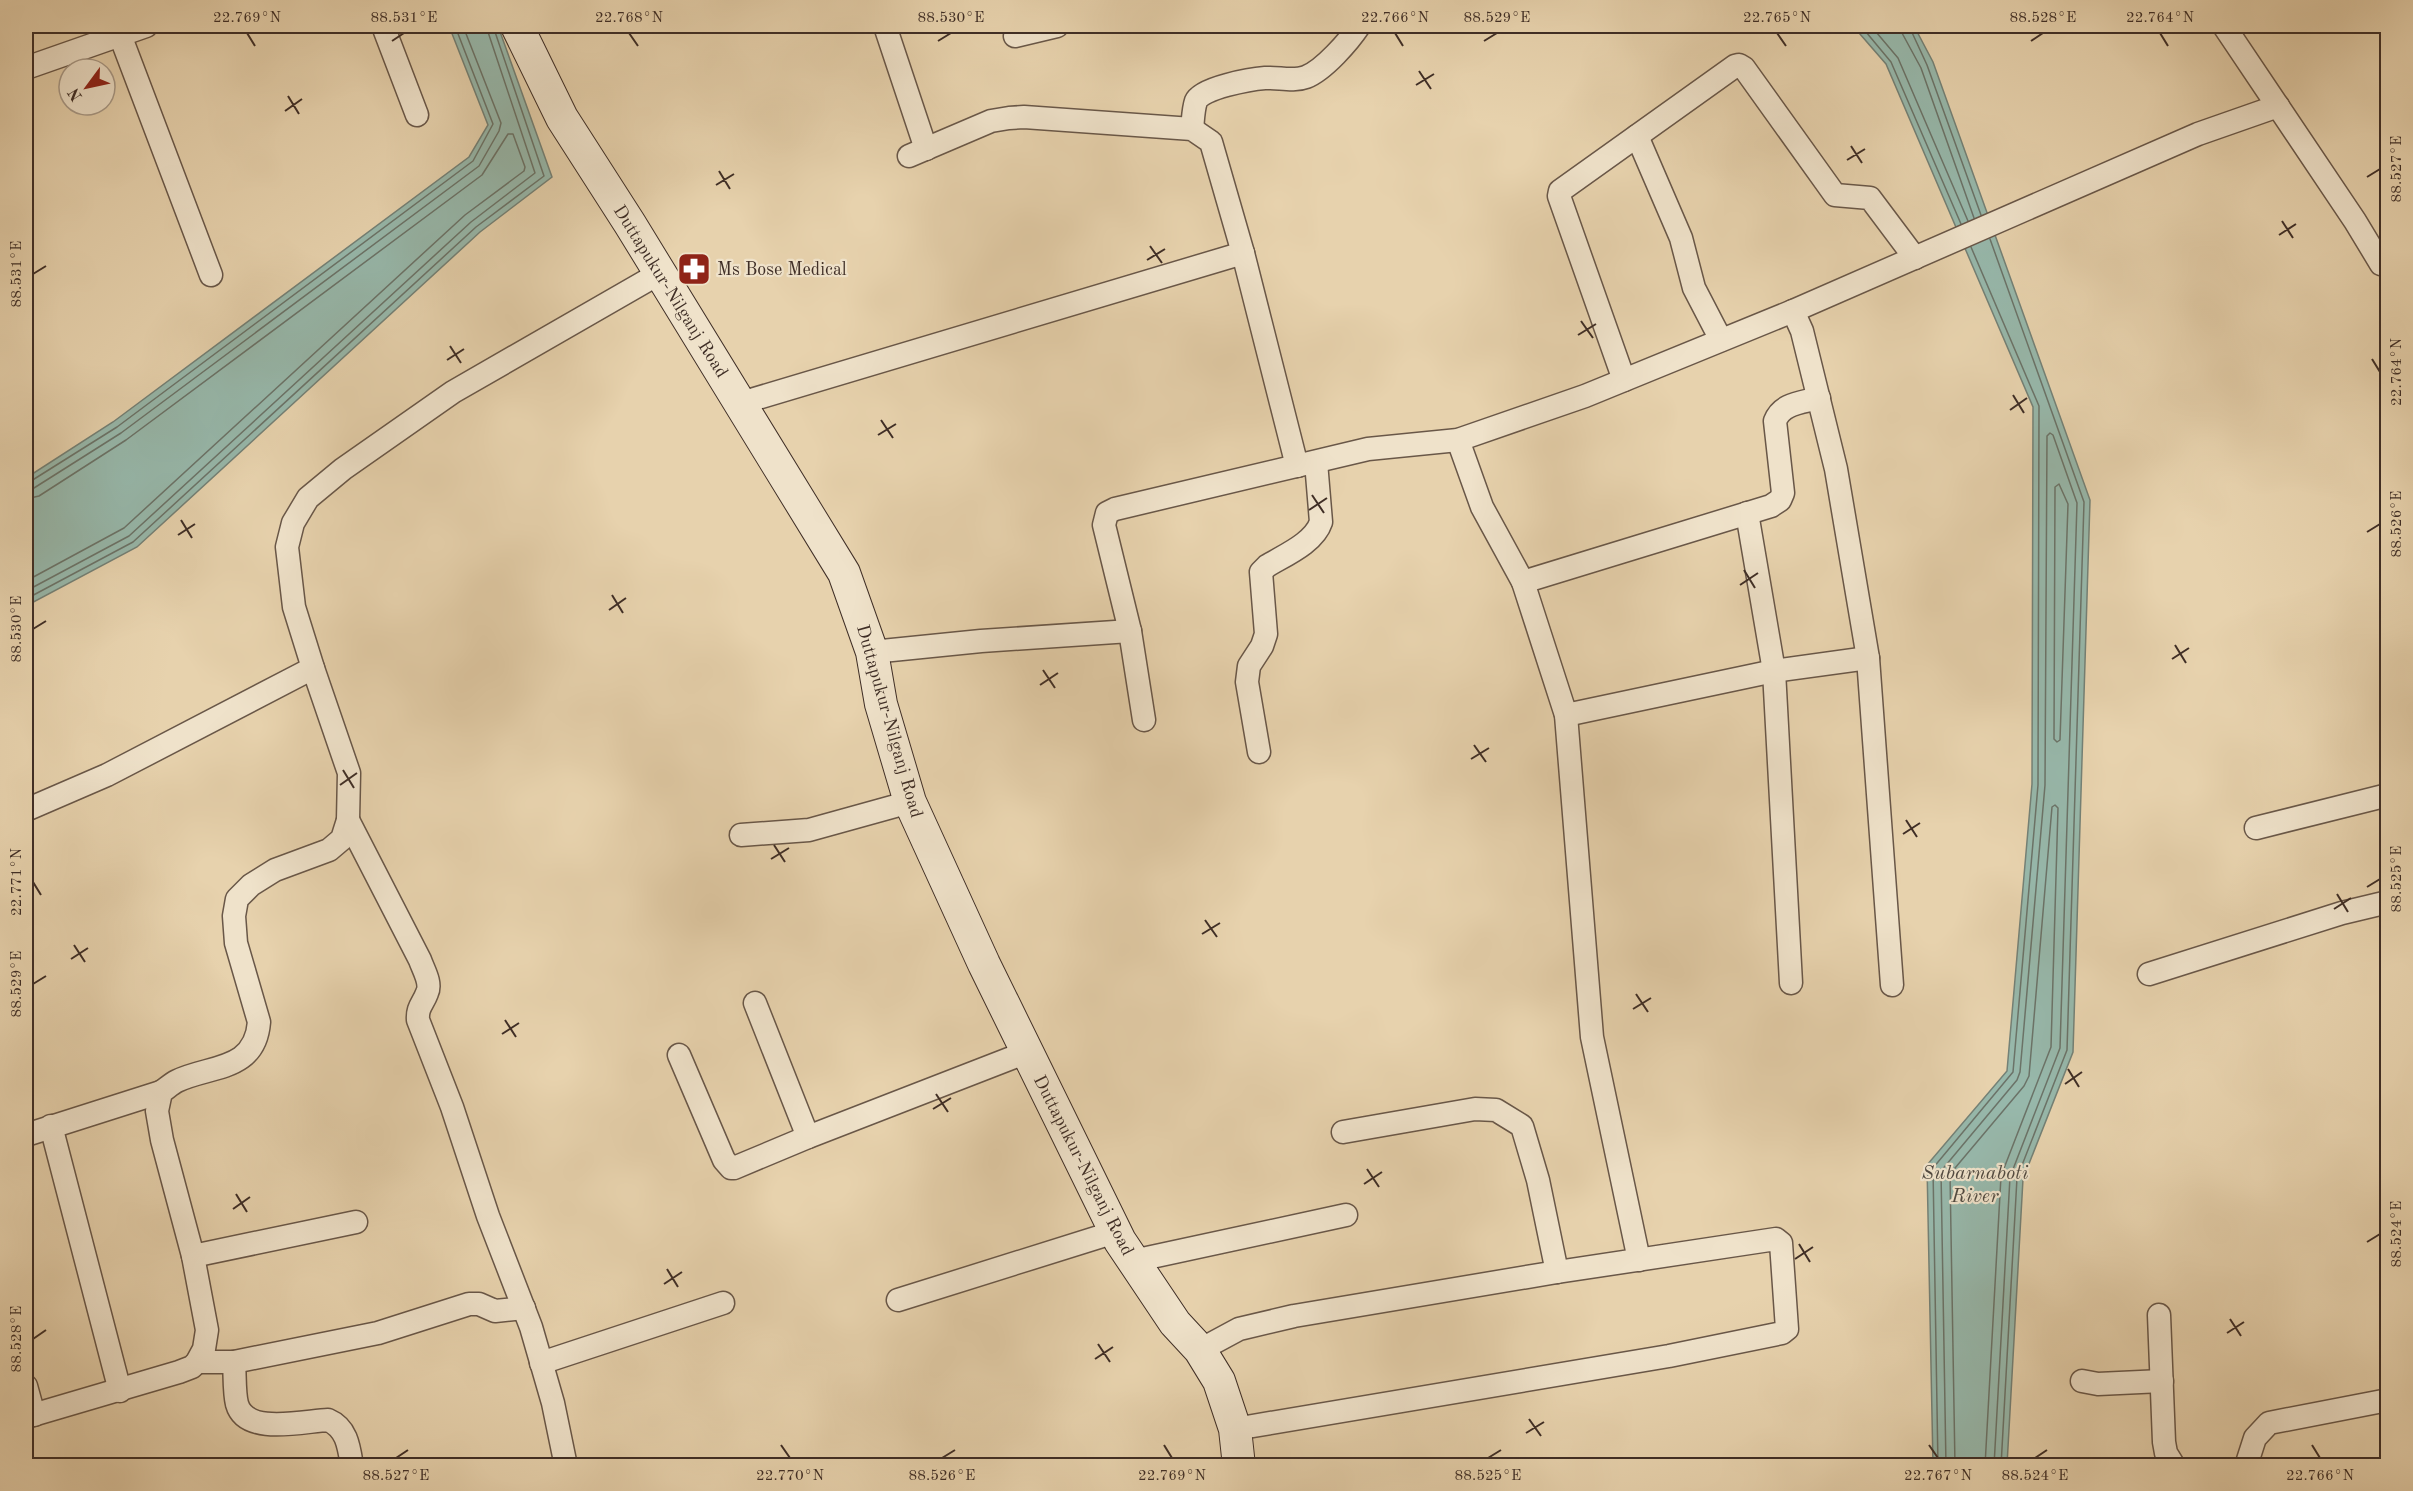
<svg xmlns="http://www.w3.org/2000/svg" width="2413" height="1491" viewBox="0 0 2413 1491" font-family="'Old Standard TT',serif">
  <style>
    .water { fill: #97b8ab; stroke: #748176; stroke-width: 1.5 }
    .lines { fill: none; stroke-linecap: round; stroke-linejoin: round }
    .shore { stroke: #6b7368; stroke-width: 1.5 }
    .minor-casing { stroke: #695748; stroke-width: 25 }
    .secondary-casing { stroke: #3f2e26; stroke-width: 34 }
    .minor { stroke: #efe2ca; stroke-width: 22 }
    .secondary { stroke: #efe2ca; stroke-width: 32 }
    .ticks { fill: none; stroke: #3f2e26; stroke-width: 2 }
    .labels { text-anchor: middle; stroke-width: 4.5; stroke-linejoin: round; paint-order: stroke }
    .poi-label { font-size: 18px; fill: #3f2e26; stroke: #efe2ca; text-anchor: start }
    .street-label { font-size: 18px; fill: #3f2e26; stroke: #efe2ca }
    .water-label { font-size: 20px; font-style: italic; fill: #514a41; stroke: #efe2ca }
    .neatline { fill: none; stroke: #3f2e26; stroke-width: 2 }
    .ticks-label { font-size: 15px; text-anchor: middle; fill: #3f2e26 }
  </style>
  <rect width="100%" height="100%" fill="#e7d2ad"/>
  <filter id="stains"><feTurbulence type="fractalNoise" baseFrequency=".00333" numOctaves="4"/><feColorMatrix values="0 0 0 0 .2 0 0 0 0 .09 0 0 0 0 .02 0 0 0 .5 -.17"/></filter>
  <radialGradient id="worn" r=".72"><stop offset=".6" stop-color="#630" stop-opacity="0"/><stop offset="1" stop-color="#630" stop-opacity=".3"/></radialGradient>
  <g class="water">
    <polygon points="449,26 498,26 552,177 480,232 137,547 26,606 26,478 113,422 469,157 488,125"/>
    <polygon points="1853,26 1914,26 1933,62 2090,500 2073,1052 2023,1179 2007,1465 1933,1465 1927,1165 2007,1071 2032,784 2033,407 1886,64"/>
  </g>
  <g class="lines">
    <g class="shore">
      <polyline points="1861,26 1891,62 1961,224"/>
      <polyline points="1871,26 1898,58 1968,221"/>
      <polyline points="1901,26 1902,33 1921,68 1974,218"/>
      <polyline points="1909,26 1927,65 1981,215"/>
      <polyline points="1990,239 2084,502 2067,1050 2017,1178 2001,1466"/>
      <polyline points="26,482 31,481 117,427 473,161 493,124 455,26"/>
      <polygon points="2059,484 2068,504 2060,740 2057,742 2054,739 2055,487"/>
      <polyline points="26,490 34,488 121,433 479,166 499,131 501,123 463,26"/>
      <polyline points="26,499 39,496 126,440 482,175 508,134 513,134 525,167 524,171 465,215 124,528 26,581"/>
      <polyline points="26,591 129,536 471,222 535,173 486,26"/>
      <polyline points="26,599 133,542 476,227 544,176 493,26"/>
      <polyline points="1938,1466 1933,1168 2013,1072 2038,785 2039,406 1971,247"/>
      <polyline points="1946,1466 1941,1171 2017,1080 2020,1072 2045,785 2047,436 2050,433 2053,435 2077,503 2060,1048 2010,1177 1994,1466"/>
      <polyline points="1955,1466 1950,1174 2024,1086 2029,1076 2052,807 2055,805 2058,808 2051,1047 2001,1176 1985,1466"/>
    </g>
    <g class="minor-casing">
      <g id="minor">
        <polyline points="383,26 417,115"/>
        <polyline points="885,26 926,149"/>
        <polyline points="2224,26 2355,221 2381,264 2388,259"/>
        <polyline points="120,35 211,275"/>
        <polyline points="1015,36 1057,26"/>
        <polyline points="26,68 146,26"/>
        <path d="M1192,129C1193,121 1193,110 1196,101C1201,88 1251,79 1265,78C1278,77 1293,82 1306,77C1324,70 1349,41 1359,26"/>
        <polyline points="1637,136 1681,238 1694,288 1721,340"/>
        <polyline points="909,156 991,121 1009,118 1024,117 1192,129 1211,142 1243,253 1297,466"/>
        <polyline points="1793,311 1802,331 1836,469 1868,658 1892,985"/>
        <polyline points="1624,380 1559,196 1560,191 1735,66 1739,65 1744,68 1835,195 1870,198 1915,258"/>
        <polyline points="741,403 1243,253"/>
        <polyline points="1458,440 1482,507 1523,582 1566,715 1592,1037 1639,1260"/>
        <polyline points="1747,513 1774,671 1791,983"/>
        <path d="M1523,582L1771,506L1780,500L1783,493L1775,421C1782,403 1801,403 1819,398"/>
        <polyline points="872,652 981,641 1130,631"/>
        <polyline points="1566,715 1774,671 1868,658"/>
        <polyline points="1144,720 1130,631 1104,525 1107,513 1115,509 1368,449 1458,440 1585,396 1793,311 2198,134 2278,106"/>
        <path d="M1259,752L1247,682L1249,666L1262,646L1266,634L1261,572L1267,566C1285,555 1314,543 1321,522L1316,462"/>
        <polyline points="26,810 107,775 313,668"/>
        <path d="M348,820L420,960C423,969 432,983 427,993C423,1004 417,1007 418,1020L452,1107L488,1216L531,1327L553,1403L566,1466"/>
        <polyline points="2256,828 2388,795"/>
        <polyline points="741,835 809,830 910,802"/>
        <polyline points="2149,974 2342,913 2388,902"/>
        <polyline points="755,1003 808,1137"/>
        <polyline points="679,1055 724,1160 731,1168 734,1168 808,1137 1027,1052"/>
        <polyline points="51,1126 120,1391"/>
        <polyline points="1343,1132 1475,1109 1496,1110 1522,1126 1538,1180 1557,1272"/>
        <polyline points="26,1135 161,1092"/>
        <polyline points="193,1256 356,1222"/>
        <polyline points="1133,1261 1346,1215"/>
        <polyline points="898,1300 1115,1232"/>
        <polyline points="2159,1315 2164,1442 2166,1453 2174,1466"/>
        <polyline points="1200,1350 1239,1329 1294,1316 1557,1272 1776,1239 1781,1243 1787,1329 1782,1333 1669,1356 1235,1429"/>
        <polyline points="197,1362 234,1362 378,1333 469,1304 479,1304 495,1311 524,1308"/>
        <path d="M234,1362C235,1375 234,1392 237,1404C246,1436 304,1421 328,1420C347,1428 349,1447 352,1466"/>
        <polyline points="541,1363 723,1303"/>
        <polyline points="2082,1381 2098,1384 2162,1381"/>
        <polyline points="26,1386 34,1415"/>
        <path d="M26,1417L179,1372L192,1367L197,1362L204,1349L207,1330L193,1256L162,1140L157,1111L161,1092C166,1089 171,1084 177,1081C210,1065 255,1072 259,1022L236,943L234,916L237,899L251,885L275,870L329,850L342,839L348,820L349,773L313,668L294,607L287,547L293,523L308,498L343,469L453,392L660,273"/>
        <polyline points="2246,1466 2255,1438 2269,1423 2388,1400"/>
      </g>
    </g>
    <g class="secondary-casing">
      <polyline id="secondary" points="517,26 562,118 630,224 844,573 872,652 881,704 910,802 984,964 1120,1241 1175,1323 1200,1350 1219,1381 1235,1429 1239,1466"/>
    </g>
    <use href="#minor" class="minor"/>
    <use href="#secondary" class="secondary"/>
  </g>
  <path class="ticks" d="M247,33L255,46M629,33L638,46M1395,33L1403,46M1777,33L1786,46M2160,33L2168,46M392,41L404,33M938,41L951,33M1484,41L1497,33M2031,41L2043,33M1419,71L1431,89M1416,85L1434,74M288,96L299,114M285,111L302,99M1851,146L1862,163M1847,160L1865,149M719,171L730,189M2367,177L2380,169M716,185L734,174M2282,221L2293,238M2279,235L2296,224M1150,246L1162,263M1147,260L1165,249M33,274L46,266M1581,321L1593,338M1578,335L1596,324M450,346L461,363M2372,359L2380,372M447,360L464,349M2013,395L2024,413M2010,410L2027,398M881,420L893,438M878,435L896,424M1312,495L1324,513M1309,510L1327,498M181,520L192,538M2367,532L2380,524M178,535L195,524M1744,570L1755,588M1740,585L1758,573M612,595L623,613M609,610L626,598M33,629L46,621M2175,645L2186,663M2172,659L2189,648M1043,670L1055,688M1040,685L1058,673M1474,745L1486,762M1471,759L1489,748M343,770L354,788M340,785L357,773M1906,820L1917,837M1903,834L1920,823M774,845L785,862M771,859L789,848M33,882L41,895M2367,887L2380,879M2337,894L2348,912M2334,909L2351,898M1205,920L1217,937M1202,934L1220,923M74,945L85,962M71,959L88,948M33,984L46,976M1636,994L1648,1012M1633,1009L1651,998M505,1020L516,1037M502,1034L519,1023M2068,1069L2079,1087M2065,1084L2082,1072M936,1094L948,1112M933,1109L951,1098M1367,1169L1379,1187M1364,1184L1382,1172M236,1194L247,1212M233,1209L250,1197M2367,1242L2380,1234M1799,1244L1810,1262M1795,1259L1813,1247M667,1269L678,1287M664,1284L682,1272M2230,1319L2241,1336M2227,1333L2244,1322M33,1339L46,1330M1098,1344L1110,1362M1095,1359L1113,1347M1529,1419L1541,1436M1526,1433L1544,1422M781,1445L790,1458M1164,1445L1172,1458M1929,1445L1938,1458M2312,1445L2320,1458M396,1458L408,1450M942,1458L955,1450M1488,1458L1501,1450M2035,1458L2047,1450"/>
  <defs>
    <g id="pharmacy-square" transform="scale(1.725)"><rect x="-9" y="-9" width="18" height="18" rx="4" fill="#8f2418" stroke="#efe2ca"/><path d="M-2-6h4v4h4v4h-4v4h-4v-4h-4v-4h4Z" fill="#fff"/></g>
  </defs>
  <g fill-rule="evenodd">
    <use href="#pharmacy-square" x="694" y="269"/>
  </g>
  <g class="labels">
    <g class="poi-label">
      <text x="717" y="275">Ms Bose Medical</text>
    </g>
    <g class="street-label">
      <text transform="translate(671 291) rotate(58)" y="6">Duttapukur-Nilganj Road</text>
      <text transform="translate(890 721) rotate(74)" y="6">Duttapukur-Nilganj Road</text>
      <text transform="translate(1084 1165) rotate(63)" y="6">Duttapukur-Nilganj Road</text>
    </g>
    <g class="water-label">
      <text x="1975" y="1179">Subarnaboti<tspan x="1975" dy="23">River</tspan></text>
    </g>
  </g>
  <rect width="2413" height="1491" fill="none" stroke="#e7d2ad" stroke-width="66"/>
  <g transform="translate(87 87) rotate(237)"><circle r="28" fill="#efe2ca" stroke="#a99a88" stroke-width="1.5"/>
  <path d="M0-4.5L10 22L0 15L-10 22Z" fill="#8f2418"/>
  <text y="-9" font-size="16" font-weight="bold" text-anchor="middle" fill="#3f2e26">N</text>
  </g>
  <rect x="33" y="33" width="2347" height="1425" class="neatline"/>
  <g class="ticks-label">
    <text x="247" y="22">22.769°N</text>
    <text x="404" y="22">88.531°E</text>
    <text x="629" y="22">22.768°N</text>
    <text x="951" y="22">88.530°E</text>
    <text x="1395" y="22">22.766°N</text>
    <text x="1497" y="22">88.529°E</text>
    <text x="1777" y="22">22.765°N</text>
    <text x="2043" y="22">88.528°E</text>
    <text x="2160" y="22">22.764°N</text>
    <text transform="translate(2396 169) rotate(-90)" y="5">88.527°E</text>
    <text transform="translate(16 274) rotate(-90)" y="5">88.531°E</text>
    <text transform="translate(2396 372) rotate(-90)" y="5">22.764°N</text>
    <text transform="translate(2396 524) rotate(-90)" y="5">88.526°E</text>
    <text transform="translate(16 629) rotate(-90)" y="5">88.530°E</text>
    <text transform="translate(2396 879) rotate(-90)" y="5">88.525°E</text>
    <text transform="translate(16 882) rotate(-90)" y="5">22.771°N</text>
    <text transform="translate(16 984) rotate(-90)" y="5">88.529°E</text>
    <text transform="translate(2396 1234) rotate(-90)" y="5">88.524°E</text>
    <text transform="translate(16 1339) rotate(-90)" y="5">88.528°E</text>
    <text x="396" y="1480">88.527°E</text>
    <text x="790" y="1480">22.770°N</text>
    <text x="942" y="1480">88.526°E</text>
    <text x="1172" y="1480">22.769°N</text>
    <text x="1488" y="1480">88.525°E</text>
    <text x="1938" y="1480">22.767°N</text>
    <text x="2035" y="1480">88.524°E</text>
    <text x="2320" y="1480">22.766°N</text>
  </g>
  <rect width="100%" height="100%" filter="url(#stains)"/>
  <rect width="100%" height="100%" fill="url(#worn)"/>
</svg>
